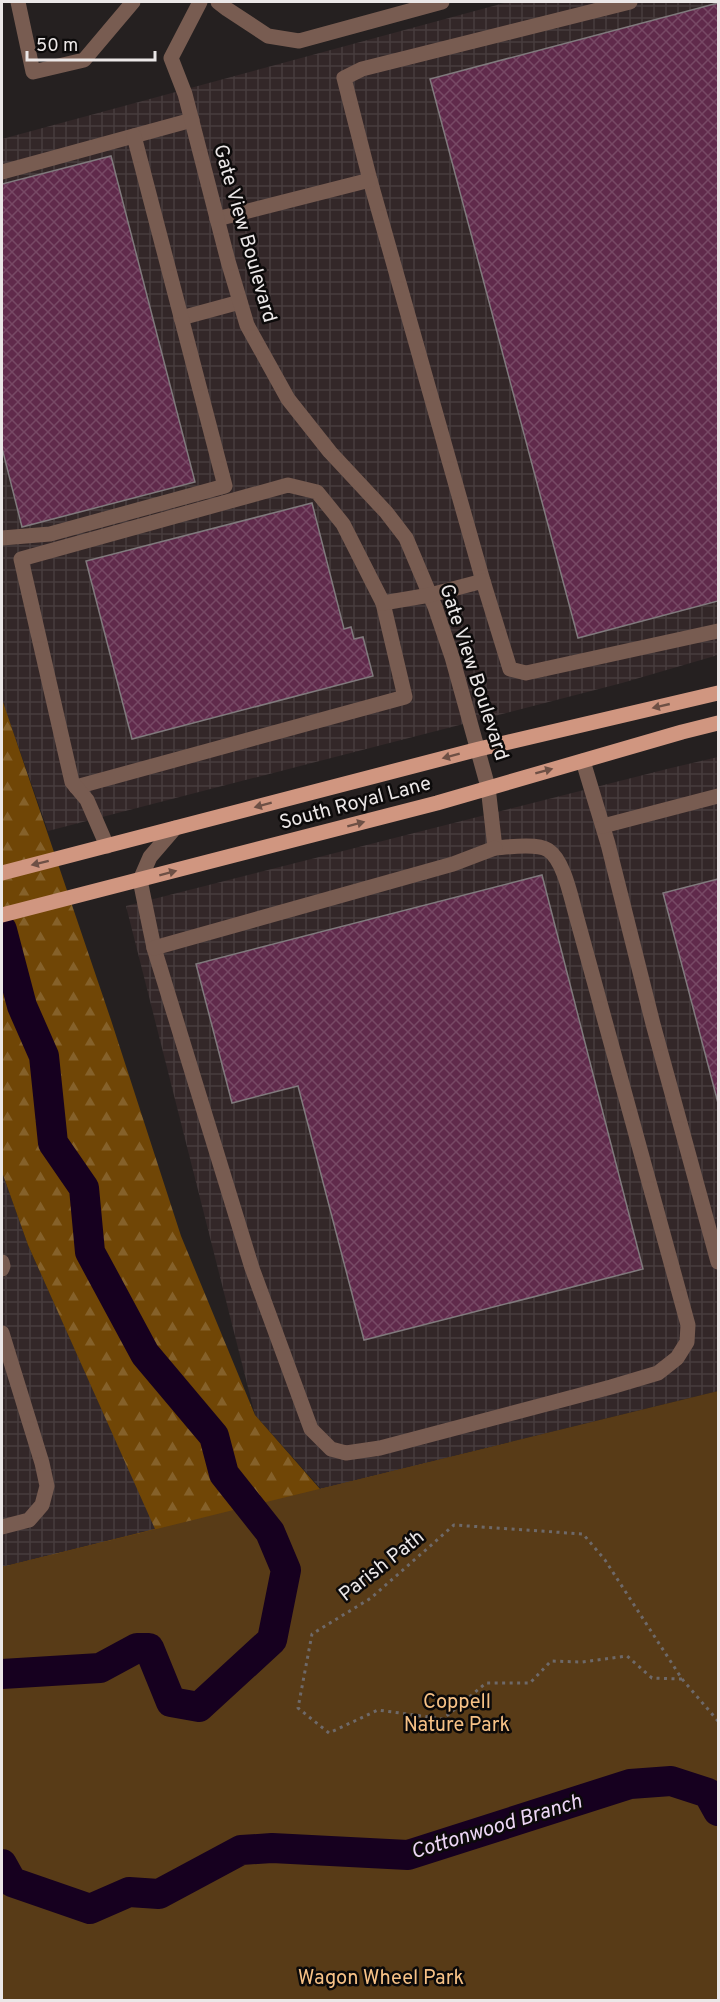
<svg xmlns="http://www.w3.org/2000/svg" width="720" height="2002" viewBox="0 0 720 2002" font-family="Overpass,sans-serif">
  <style>
    .industrial { fill: url(#industrial-grid) }
    .forest { fill: url(#forest-firs) }
    .park { fill: #583b17 }
    .lines { fill: none; stroke-linecap: round; stroke-linejoin: round }
    .river { stroke: #16001f; stroke-width: 30 }
    .building { fill: url(#building-cross-hatch); stroke: #807a7d; stroke-width: 1.5 }
    .path { stroke: #6e6969; stroke-width: 3; stroke-dasharray: 3 4.5; stroke-linecap: butt }
    .minor { stroke: #785c51; stroke-width: 15 }
    .major { stroke: #d09680; stroke-width: 15 }
    .oneway { fill: #6e5045 }
    .labels { text-anchor: middle; stroke-width: 5; stroke-linejoin: round; paint-order: stroke }
    .street-label { font-size: 20px; fill: #ebe7e7; stroke: #0c0a0a }
    .park-label { font-size: 20px; fill: #f6c186; stroke: #0c0a0a }
    .water-label { font-size: 21px; font-style: italic; fill: #ecd6f5; stroke: #0c0a0a }
  </style>
  <defs>
    <pattern id="industrial-grid" width="8" height="8" patternUnits="userSpaceOnUse" patternTransform="scale(1.5)"><rect width="8" height="8" fill="#332728"/><path d="M0 4h8M4 0v8" fill="none" stroke="#473c3d"/></pattern>
    <pattern id="forest-firs" width="22" height="20" patternUnits="userSpaceOnUse" patternTransform="scale(1.5)"><rect width="22" height="20" fill="#704606"/><path d="M5 1l3.5 6h-7zM16 11l3.5 6h-7z" fill="#85612a"/></pattern>
    <pattern id="building-cross-hatch" width="8" height="8" patternUnits="userSpaceOnUse" patternTransform="scale(1.5)"><rect width="8" height="8" fill="#602a4b"/><path d="M0 0l8 8M0 8l8-8" fill="none" stroke="#774965"/></pattern>
  </defs>
  <rect width="100%" height="100%" fill="#252020"/>
  <g class="industrial">
    <polygon points="508,2 718,2 718,655 622,683 48,831 2,700 2,139"/>
    <polygon points="718,757 718,1391 321,1489 255,1415 126,906 671,768"/>
    <polygon points="2,1172 28,1245 156,1530 2,1567"/>
  </g>
  <polygon class="forest" points="2,699 111,1020 181,1236 255,1415 320,1489 668,1404 718,2000 2,2000 2,1567 155,1529 28,1245 2,1172"/>
  <polygon class="park" points="718,1391 718,2000 2,2000 2,1567"/>
  <g class="lines">
    <g class="river">
      <polyline points="2,930 22,1006 44,1056 53,1143 84,1188 90,1252 145,1354 214,1436 224,1474 270,1532 286,1570 272,1640 199,1707 171,1702 149,1648 137,1648 100,1668 2,1674"/>
      <polyline points="2,1864 12,1882 90,1909 129,1892 159,1894 241,1850 272,1848 408,1855 630,1784 671,1781 708,1793 718,1811"/>
    </g>
  </g>
  <g class="building">
    <polygon points="718,3 718,601 578,638 430,79"/>
    <polygon points="111,156 195,482 22,527 2,448 2,184"/>
    <polygon points="312,503 344,629 351,627 354,639 363,637 373,676 132,739 86,561"/>
    <polygon points="542,875 643,1269 364,1340 298,1086 232,1103 196,964"/>
    <polygon points="718,879 718,1103 663,893"/>
  </g>
  <g class="lines">
    <polyline class="path" points="682,1679 652,1678 627,1656 582,1662 551,1661 530,1683 486,1683 443,1719 378,1710 329,1733 298,1708 312,1634 371,1598 454,1525 583,1534 605,1560 682,1679 718,1721"/>
    <g class="minor">
      <polyline points="18,2 33,72 84,60 133,2"/>
      <polyline points="218,2 227,9 268,36 299,41 442,2"/>
      <polyline points="2,172 192,120"/>
      <polyline points="370,180 483,581"/>
      <polyline points="217,219 370,180 344,78 362,69 630,2"/>
      <polyline points="181,318 240,302"/>
      <polyline points="2,538 50,534 225,486 134,136"/>
      <polyline points="583,761 608,844 653,1024 718,1262"/>
      <polyline points="76,787 405,697 383,603"/>
      <polyline points="603,826 718,796"/>
      <path d="M175,828L150,857L140,880L154,948L252,1268L311,1429L331,1449L346,1453L380,1448L611,1387L658,1373L677,1358L687,1342L688,1325L576,915C571,898 564,860 548,850C537,843 508,847 495,848L488,787L452,657L435,607L406,538L386,512L330,452L288,399L247,325L228,261L185,94L171,58L200,2"/>
      <polyline points="107,846 87,800 72,782 21,559 288,485 317,492 343,524 383,603 430,595 483,581 510,669 526,673 718,631"/>
      <polyline points="154,948 453,864 495,848"/>
      <polyline points="2,1262 3,1266 2,1269"/>
      <polyline points="2,1333 42,1463 47,1486 42,1505 29,1520 2,1527"/>
    </g>
    <g class="major">
      <polyline points="2,873 479,749 718,693"/>
      <polyline points="2,915 437,803 682,732 718,723"/>
    </g>
  </g>
  <defs><path id="oneway-solid" d="M-6-.8H1V-3.2L6.5 0L1 3.2V.8H-6Z" transform="scale(1.5)"/></defs>
  <g class="oneway">
    <use href="#oneway-solid" transform="translate(661 706) rotate(167)"/>
    <use href="#oneway-solid" transform="translate(451 756) rotate(165)"/>
    <use href="#oneway-solid" transform="translate(544 771) rotate(-15)"/>
    <use href="#oneway-solid" transform="translate(263 805) rotate(165)"/>
    <use href="#oneway-solid" transform="translate(356 824) rotate(-15)"/>
    <use href="#oneway-solid" transform="translate(40 863) rotate(166)"/>
    <use href="#oneway-solid" transform="translate(168 873) rotate(-15)"/>
  </g>
  <g class="labels">
    <g class="street-label">
      <text transform="translate(246 233) rotate(74)" y="7">Gate View Boulevard</text>
      <text transform="translate(475 672) rotate(72)" y="7">Gate View Boulevard</text>
      <text transform="translate(355 802) rotate(-15)" y="7">South Royal Lane</text>
      <text transform="translate(381 1565) rotate(-38)" y="7">Parish Path</text>
    </g>
    <g class="park-label">
      <text x="457" y="1708">Coppell<tspan x="457" dy="23">Nature Park</tspan></text>
      <text x="381" y="1984">Wagon Wheel Park</text>
    </g>
    <g class="water-label">
      <text transform="translate(496 1826) rotate(-17)" y="7">Cottonwood Branch</text>
    </g>
  </g>
  <rect width="720" height="2002" fill="none" stroke="#ebe7e7" stroke-width="6"/>
  <path d="M27 51v9h128v-9" fill="none" stroke="#ebe7e7" stroke-width="3"/>
  <text x="36" y="51" font-size="18" fill="#ebe7e7" stroke="#0c0a0a" stroke-width="4.5" paint-order="stroke">50 m</text>
</svg>
